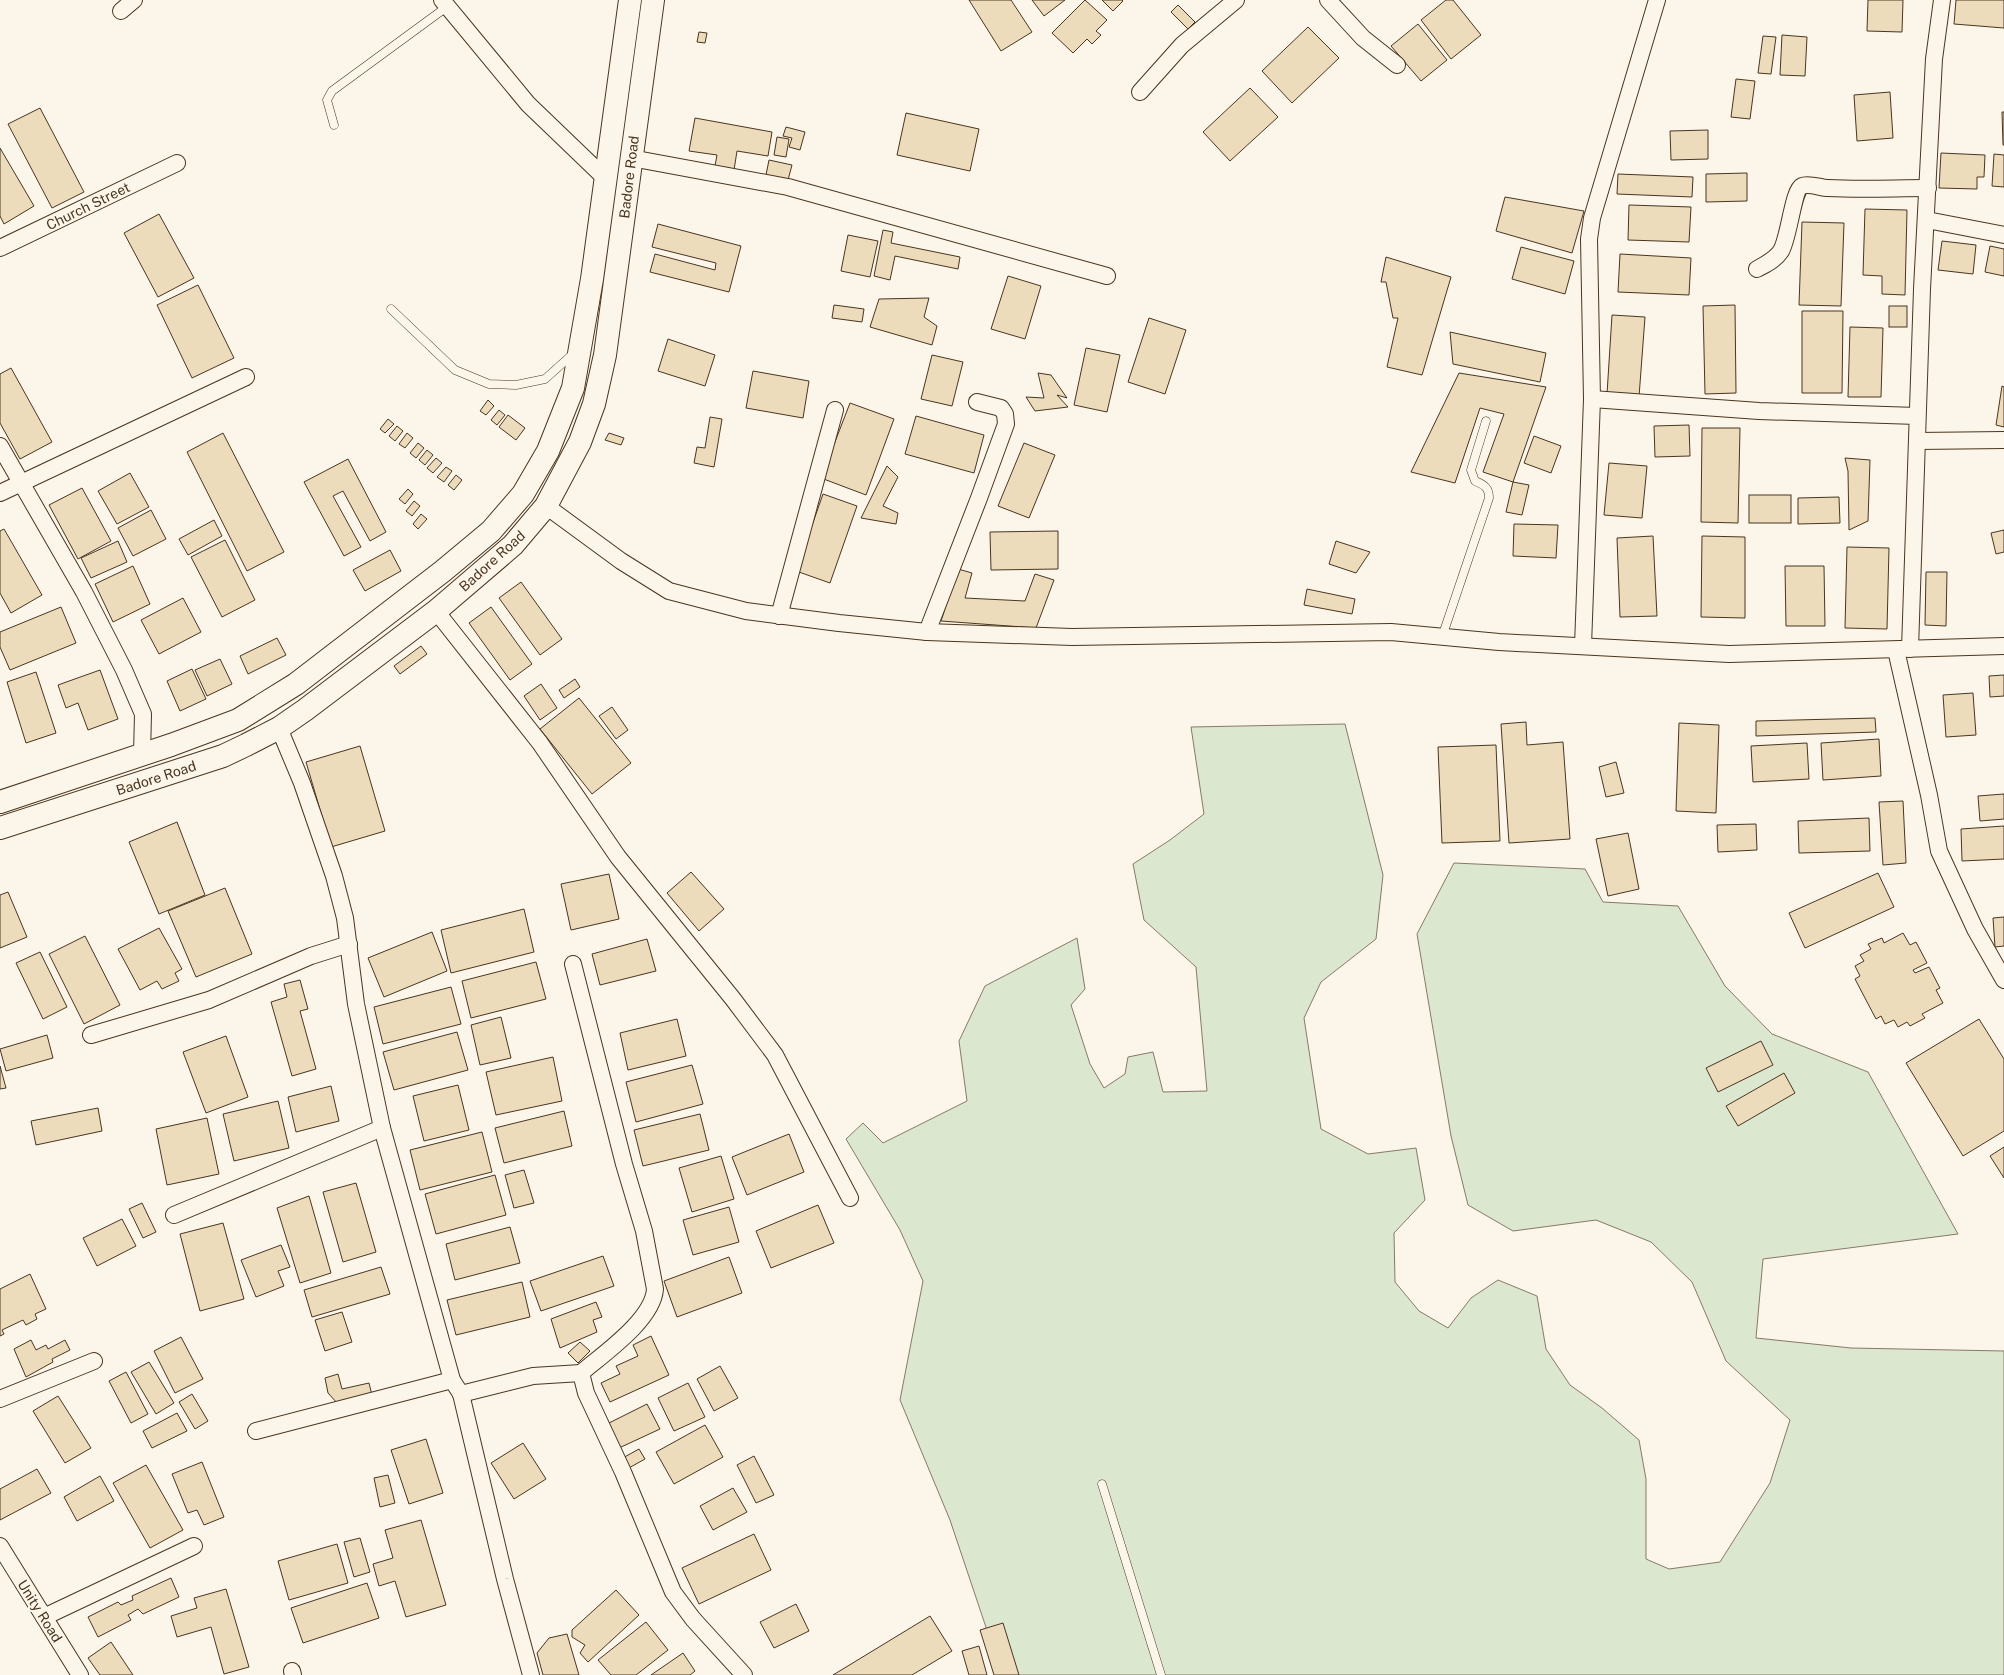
<svg xmlns="http://www.w3.org/2000/svg" width="2004" height="1675" viewBox="0 0 2004 1675" font-family="'Public Sans',sans-serif">
  <style>
    .green { fill: #dce7d0; stroke: #887966 }
    .building { fill: #ecdcbc; stroke: #4a3520 }
    .lines { fill: none; stroke-linecap: round; stroke-linejoin: round }
    .lane-casing { stroke: #4a3520; stroke-width: 9 }
    .street-casing { stroke: #4a3520; stroke-width: 18 }
    .secondary-casing { stroke: #4a3520; stroke-width: 24 }
    .lane { stroke: #fbf6e9; stroke-width: 8 }
    .street { stroke: #fbf6e9; stroke-width: 16 }
    .secondary { stroke: #fbf6e9; stroke-width: 22 }
    .labels { text-anchor: middle; stroke-width: 4; stroke-linejoin: round; paint-order: stroke }
    .street-label { font-size: 14px; fill: #4a3520; stroke: #fbf6e9 }
  </style>
  <rect width="100%" height="100%" fill="#fbf6e9"/>
  <polygon class="green" points="1345,724 1383,875 1376,939 1321,982 1304,1018 1321,1129 1368,1154 1416,1148 1425,1200 1394,1233 1395,1282 1419,1311 1448,1328 1471,1298 1498,1280 1537,1296 1546,1349 1570,1385 1602,1408 1639,1440 1646,1479 1646,1559 1669,1569 1720,1562 1770,1483 1790,1420 1726,1361 1692,1282 1651,1242 1596,1220 1513,1231 1468,1205 1451,1136 1417,934 1454,863 1585,869 1603,902 1678,906 1725,986 1772,1034 1868,1072 1958,1234 1763,1259 1756,1338 1851,1348 2004,1351 2004,1675 1002,1675 950,1520 900,1400 923,1281 900,1230 846,1139 863,1123 883,1143 967,1101 959,1041 985,986 1077,938 1085,989 1071,1005 1090,1064 1104,1088 1125,1074 1128,1057 1153,1052 1163,1092 1207,1091 1196,967 1144,920 1133,864 1170,840 1204,814 1191,727"/>
  <g class="building">
    <polygon points="969,0 1011,0 1032,32 1001,51"/>
    <polygon points="1032,0 1065,0 1044,16"/>
    <polygon points="1085,0 1107,20 1096,31 1101,35 1092,44 1087,39 1073,53 1052,33"/>
    <polygon points="1102,0 1122,0 1123,1 1113,11"/>
    <polygon points="1446,0 1453,0 1481,35 1451,59 1421,20"/>
    <polygon points="1868,0 1903,0 1902,32 1867,31"/>
    <polygon points="1956,0 2004,0 2004,28 1954,24"/>
    <polygon points="1178,5 1195,22 1188,29 1171,12"/>
    <polygon points="1418,24 1447,60 1421,81 1391,46"/>
    <polygon points="1308,27 1339,58 1292,103 1262,71"/>
    <polygon points="699,32 707,33 705,43 697,42"/>
    <polygon points="1782,35 1807,37 1805,76 1780,75"/>
    <polygon points="1763,36 1776,37 1771,74 1758,73"/>
    <polygon points="1736,79 1755,81 1750,119 1731,117"/>
    <polygon points="1250,88 1278,117 1230,161 1203,132"/>
    <polygon points="1890,92 1893,138 1857,141 1854,95"/>
    <polygon points="40,108 84,192 52,208 8,124"/>
    <polygon points="2002,112 2004,112 2004,145 2003,145"/>
    <polygon points="906,113 979,129 970,171 897,155"/>
    <polygon points="695,118 772,132 768,156 737,151 734,170 715,166 717,155 689,151"/>
    <polygon points="786,127 805,132 800,150 789,147 792,138 783,136"/>
    <polygon points="1708,130 1708,159 1671,160 1670,131"/>
    <polygon points="777,137 789,139 786,157 774,155"/>
    <polygon points="0,148 34,206 4,224 0,216"/>
    <polygon points="1941,153 1985,155 1984,177 1977,177 1977,189 1939,188"/>
    <polygon points="1994,154 2004,155 2004,187 1992,186"/>
    <polygon points="769,160 792,165 788,180 766,175"/>
    <polygon points="1747,173 1747,201 1706,202 1706,174"/>
    <polygon points="1618,174 1693,177 1692,197 1617,194"/>
    <polygon points="1505,197 1584,211 1572,253 1496,231"/>
    <polygon points="1629,205 1691,207 1689,242 1628,240"/>
    <polygon points="1865,209 1907,210 1905,295 1882,294 1882,276 1863,275"/>
    <polygon points="159,214 194,278 158,297 124,233"/>
    <polygon points="1802,222 1844,223 1841,306 1799,305"/>
    <polygon points="658,224 741,246 729,292 650,272 655,254 715,270 716,263 652,247"/>
    <polygon points="883,230 893,232 891,243 960,257 958,269 895,256 890,280 874,276"/>
    <polygon points="848,235 878,241 870,277 841,271"/>
    <polygon points="1942,241 1976,245 1973,274 1938,270"/>
    <polygon points="1990,246 2004,249 2004,276 1985,272"/>
    <polygon points="1521,247 1574,261 1565,294 1512,279"/>
    <polygon points="1620,254 1691,258 1689,295 1618,292"/>
    <polygon points="1386,257 1451,277 1422,375 1387,367 1398,318 1393,318 1386,282 1381,282"/>
    <polygon points="1008,276 1041,286 1025,339 991,329"/>
    <polygon points="198,285 234,358 192,378 157,305"/>
    <polygon points="929,298 924,317 937,326 932,345 870,327 879,299"/>
    <polygon points="834,305 864,309 862,322 832,318"/>
    <polygon points="1735,305 1736,393 1705,394 1703,306"/>
    <rect x="1889" y="306" width="18" height="21"/>
    <polygon points="1802,311 1843,311 1842,393 1802,393"/>
    <polygon points="1612,315 1645,317 1639,397 1607,394"/>
    <polygon points="1149,318 1186,330 1165,394 1128,382"/>
    <polygon points="1850,327 1883,328 1881,397 1848,397"/>
    <polygon points="1450,332 1546,353 1540,382 1453,364"/>
    <polygon points="668,339 715,355 705,386 658,371"/>
    <polygon points="1086,348 1120,355 1107,412 1074,405"/>
    <polygon points="932,355 963,362 952,406 921,399"/>
    <polygon points="11,368 52,442 20,459 0,423 0,374"/>
    <polygon points="753,371 809,381 803,418 746,408"/>
    <polygon points="1038,373 1051,375 1067,398 1057,395 1068,407 1035,411 1026,397 1044,398"/>
    <polygon points="1459,373 1546,387 1513,482 1483,472 1504,414 1480,408 1455,483 1411,472"/>
    <polygon points="2002,386 2004,387 2004,427 1996,425"/>
    <polygon points="488,400 494,406 486,415 480,411"/>
    <polygon points="850,403 894,419 866,495 821,478"/>
    <polygon points="499,410 505,415 497,425 491,420"/>
    <polygon points="508,415 525,428 516,440 499,427"/>
    <polygon points="916,416 984,435 974,473 905,454"/>
    <polygon points="710,417 722,419 714,467 694,463 697,447 705,448"/>
    <polygon points="388,419 394,424 385,433 380,429"/>
    <polygon points="1689,425 1690,456 1655,457 1654,426"/>
    <polygon points="397,426 403,431 395,441 389,436"/>
    <polygon points="1702,428 1740,428 1738,523 1701,522"/>
    <polygon points="223,433 284,552 247,571 187,452"/>
    <polygon points="407,433 413,438 405,448 399,444"/>
    <polygon points="609,433 624,438 621,445 605,440"/>
    <polygon points="1534,436 1561,446 1551,473 1524,463"/>
    <polygon points="418,443 424,448 416,458 410,453"/>
    <polygon points="1024,443 1055,455 1029,518 998,506"/>
    <polygon points="427,450 433,455 425,465 419,460"/>
    <polygon points="436,458 442,463 433,473 427,468"/>
    <polygon points="1845,458 1870,460 1868,521 1849,530 1848,471"/>
    <polygon points="348,459 386,532 370,541 343,491 333,496 361,547 344,556 304,482"/>
    <polygon points="1609,463 1647,466 1642,518 1604,515"/>
    <polygon points="887,466 898,477 883,506 898,513 896,524 861,518"/>
    <polygon points="446,467 452,471 444,482 437,477"/>
    <polygon points="130,473 149,507 117,524 98,491"/>
    <polygon points="456,475 462,480 454,490 448,485"/>
    <polygon points="1513,482 1529,485 1522,515 1506,512"/>
    <polygon points="82,488 111,541 78,559 49,505"/>
    <polygon points="408,489 413,494 405,504 399,499"/>
    <polygon points="823,494 857,506 830,583 796,571"/>
    <rect x="1749" y="495" width="42" height="28"/>
    <polygon points="1839,497 1840,523 1798,524 1798,498"/>
    <polygon points="414,501 420,506 412,516 406,511"/>
    <polygon points="151,510 166,539 133,556 118,528"/>
    <polygon points="421,514 427,519 418,529 413,524"/>
    <polygon points="214,520 222,536 188,555 179,539"/>
    <polygon points="1514,524 1558,525 1556,558 1513,556"/>
    <polygon points="4,529 42,595 11,613 0,593 0,531"/>
    <polygon points="2004,530 2004,552 1996,554 1991,533"/>
    <polygon points="1058,531 1058,569 991,570 990,532"/>
    <polygon points="1653,536 1657,616 1620,617 1617,538"/>
    <polygon points="1702,536 1745,537 1745,618 1701,617"/>
    <polygon points="225,540 255,600 222,617 191,557"/>
    <polygon points="118,541 127,562 91,578 81,558"/>
    <polygon points="1336,541 1370,552 1356,573 1329,564"/>
    <polygon points="1847,547 1889,548 1887,629 1845,628"/>
    <polygon points="390,550 401,571 365,591 353,570"/>
    <polygon points="133,566 150,604 113,622 95,584"/>
    <polygon points="1785,566 1824,566 1825,626 1786,626"/>
    <polygon points="958,569 972,573 965,598 1025,601 1035,574 1054,580 1036,628 941,621"/>
    <polygon points="1926,572 1947,572 1946,626 1925,625"/>
    <polygon points="521,582 562,639 540,655 499,598"/>
    <polygon points="1307,589 1355,599 1352,614 1304,605"/>
    <polygon points="183,598 201,632 159,654 141,620"/>
    <polygon points="61,607 76,643 10,670 0,647 0,632"/>
    <polygon points="491,607 532,664 510,680 469,623"/>
    <polygon points="277,638 286,655 248,674 240,656"/>
    <polygon points="421,646 427,654 400,674 394,666"/>
    <polygon points="220,659 232,684 207,696 195,670"/>
    <polygon points="192,669 206,699 180,711 167,681"/>
    <polygon points="100,670 118,719 88,730 78,703 66,708 58,685"/>
    <polygon points="36,672 56,733 26,743 7,682"/>
    <polygon points="2004,675 2004,696 1990,697 1989,676"/>
    <polygon points="575,679 580,687 564,698 559,690"/>
    <polygon points="541,684 557,708 540,720 524,696"/>
    <polygon points="1973,693 1976,735 1946,737 1943,695"/>
    <polygon points="579,698 631,763 592,794 540,729"/>
    <polygon points="612,707 628,730 616,739 599,716"/>
    <polygon points="1875,718 1876,732 1756,736 1756,721"/>
    <polygon points="1526,722 1527,745 1563,742 1570,839 1509,843 1501,724"/>
    <polygon points="1679,723 1719,725 1716,813 1676,811"/>
    <polygon points="1879,739 1881,776 1823,780 1821,743"/>
    <polygon points="1807,743 1809,779 1753,782 1751,746"/>
    <polygon points="1496,745 1500,841 1442,843 1438,747"/>
    <polygon points="360,746 385,831 331,847 306,762"/>
    <polygon points="1616,762 1624,793 1606,797 1599,767"/>
    <polygon points="2004,794 2004,819 1980,821 1978,796"/>
    <polygon points="1903,801 1906,863 1883,865 1879,802"/>
    <polygon points="1869,818 1870,851 1799,853 1798,821"/>
    <polygon points="177,822 205,895 159,914 129,842"/>
    <polygon points="1756,824 1757,850 1718,852 1717,825"/>
    <polygon points="2004,826 2004,859 1962,861 1961,829"/>
    <polygon points="1628,833 1639,889 1608,896 1596,839"/>
    <polygon points="691,872 724,909 699,931 667,893"/>
    <polygon points="1878,873 1894,907 1805,948 1789,913"/>
    <polygon points="609,874 619,919 571,930 561,884"/>
    <polygon points="225,888 252,954 196,977 168,911"/>
    <polygon points="8,892 27,937 0,948 0,895"/>
    <polygon points="524,909 534,952 451,973 441,930"/>
    <polygon points="2004,917 2004,946 1995,947 1993,918"/>
    <polygon points="159,928 182,969 175,973 179,981 162,989 157,981 140,990 118,949"/>
    <polygon points="432,932 447,971 384,997 368,958"/>
    <polygon points="1903,933 1910,945 1916,942 1927,963 1913,970 1915,973 1929,967 1940,988 1936,990 1943,1003 1922,1014 1925,1018 1910,1026 1907,1022 1898,1027 1894,1020 1885,1024 1881,1016 1876,1019 1855,979 1860,976 1855,966 1864,961 1860,955 1871,949 1868,944 1882,938 1884,943"/>
    <polygon points="85,936 120,1005 84,1024 49,954"/>
    <polygon points="647,939 656,971 600,985 592,954"/>
    <polygon points="40,952 67,1007 43,1019 16,963"/>
    <polygon points="536,962 546,999 471,1018 462,981"/>
    <polygon points="300,980 308,1009 300,1011 316,1069 292,1076 271,1002 287,997 284,984"/>
    <polygon points="451,987 461,1024 383,1044 374,1007"/>
    <polygon points="501,1017 511,1058 480,1065 471,1025"/>
    <polygon points="677,1019 686,1056 628,1070 620,1033"/>
    <polygon points="1979,1019 2004,1059 2004,1131 1963,1156 1906,1063"/>
    <polygon points="457,1032 468,1070 394,1090 383,1052"/>
    <polygon points="47,1035 53,1058 6,1071 0,1049"/>
    <polygon points="226,1036 248,1097 206,1113 183,1052"/>
    <polygon points="1761,1041 1773,1065 1718,1092 1706,1068"/>
    <polygon points="553,1057 562,1101 496,1115 486,1072"/>
    <polygon points="692,1065 703,1104 636,1122 626,1082"/>
    <polygon points="0,1066 6,1088 0,1089"/>
    <polygon points="1784,1073 1795,1093 1738,1126 1726,1106"/>
    <polygon points="458,1085 469,1130 424,1141 413,1096"/>
    <polygon points="331,1086 339,1121 296,1132 288,1097"/>
    <polygon points="278,1101 289,1148 234,1161 223,1114"/>
    <polygon points="98,1108 102,1131 36,1145 31,1121"/>
    <polygon points="564,1111 572,1146 504,1163 495,1128"/>
    <polygon points="700,1114 709,1150 643,1166 634,1130"/>
    <polygon points="207,1118 219,1174 167,1185 156,1129"/>
    <polygon points="482,1132 492,1172 420,1190 410,1150"/>
    <polygon points="789,1134 804,1172 747,1195 732,1157"/>
    <polygon points="2004,1147 2004,1178 1990,1156"/>
    <polygon points="721,1156 734,1199 692,1212 679,1168"/>
    <polygon points="524,1170 534,1203 514,1208 505,1175"/>
    <polygon points="495,1175 506,1215 436,1234 425,1194"/>
    <polygon points="356,1183 376,1252 343,1262 323,1192"/>
    <polygon points="309,1196 331,1273 300,1283 277,1208"/>
    <polygon points="142,1203 156,1232 143,1238 129,1209"/>
    <polygon points="818,1205 834,1243 771,1268 756,1231"/>
    <polygon points="729,1207 739,1242 693,1255 683,1220"/>
    <polygon points="122,1219 136,1246 97,1266 83,1238"/>
    <polygon points="223,1223 244,1299 200,1311 180,1234"/>
    <polygon points="510,1227 520,1263 455,1280 446,1244"/>
    <polygon points="281,1245 290,1267 278,1271 284,1286 256,1297 241,1260"/>
    <polygon points="603,1256 614,1286 541,1311 530,1281"/>
    <polygon points="729,1257 742,1293 677,1317 664,1281"/>
    <polygon points="381,1267 390,1294 312,1317 304,1290"/>
    <polygon points="30,1274 46,1309 35,1314 37,1319 26,1325 23,1320 2,1330 4,1334 0,1336 0,1289"/>
    <polygon points="522,1282 530,1317 456,1335 447,1300"/>
    <polygon points="596,1302 602,1317 593,1320 597,1332 560,1348 551,1319"/>
    <polygon points="342,1312 352,1342 325,1351 315,1320"/>
    <polygon points="651,1336 669,1375 610,1402 601,1383 620,1374 616,1366 638,1356 633,1345"/>
    <polygon points="181,1337 203,1379 175,1393 154,1351"/>
    <polygon points="31,1340 36,1350 46,1345 48,1349 65,1340 70,1350 52,1359 53,1362 26,1377 14,1349"/>
    <polygon points="580,1342 590,1351 578,1363 568,1353"/>
    <polygon points="149,1362 174,1403 156,1414 131,1372"/>
    <polygon points="720,1366 738,1398 714,1411 697,1379"/>
    <polygon points="126,1372 148,1414 131,1423 109,1381"/>
    <polygon points="338,1374 342,1389 369,1383 372,1395 338,1404 328,1393 325,1378"/>
    <polygon points="688,1383 705,1417 674,1431 658,1398"/>
    <polygon points="192,1394 208,1421 195,1429 179,1402"/>
    <polygon points="58,1396 91,1448 65,1463 33,1411"/>
    <polygon points="647,1404 660,1429 619,1448 607,1424"/>
    <polygon points="177,1413 187,1431 152,1448 143,1431"/>
    <polygon points="705,1425 723,1457 674,1484 656,1452"/>
    <polygon points="426,1439 443,1493 409,1504 391,1450"/>
    <polygon points="523,1443 546,1479 514,1499 491,1463"/>
    <polygon points="639,1449 645,1459 627,1469 621,1459"/>
    <polygon points="754,1456 774,1495 756,1503 737,1465"/>
    <polygon points="202,1462 224,1517 204,1525 197,1510 188,1513 172,1474"/>
    <polygon points="146,1465 183,1530 150,1548 113,1483"/>
    <polygon points="37,1469 51,1493 0,1520 0,1489"/>
    <polygon points="388,1475 395,1503 380,1507 374,1478"/>
    <polygon points="100,1476 114,1501 77,1521 64,1497"/>
    <polygon points="733,1488 747,1512 713,1530 700,1506"/>
    <polygon points="421,1520 446,1605 406,1617 395,1581 379,1586 373,1564 393,1558 385,1530"/>
    <polygon points="754,1534 771,1570 699,1604 682,1568"/>
    <polygon points="360,1538 370,1572 354,1577 344,1542"/>
    <polygon points="337,1544 348,1583 289,1600 278,1561"/>
    <polygon points="171,1578 179,1597 143,1614 138,1609 128,1615 131,1620 98,1637 88,1617 118,1602 121,1605 133,1600 132,1596"/>
    <polygon points="367,1583 379,1618 303,1643 291,1608"/>
    <polygon points="226,1589 249,1667 224,1674 211,1627 177,1637 171,1616 197,1608 194,1598"/>
    <polygon points="616,1590 639,1615 588,1662 580,1653 585,1645 572,1637 572,1630"/>
    <polygon points="796,1604 809,1631 774,1648 760,1622"/>
    <polygon points="930,1616 952,1651 912,1675 833,1675"/>
    <polygon points="646,1622 668,1650 636,1675 611,1675 598,1660"/>
    <polygon points="1003,1623 1019,1675 994,1675 980,1630"/>
    <polygon points="567,1634 579,1675 543,1675 537,1653 549,1638"/>
    <polygon points="111,1642 133,1675 100,1675 88,1658"/>
    <polygon points="979,1646 987,1675 969,1675 962,1651"/>
    <polygon points="683,1653 695,1671 690,1675 651,1675"/>
  </g>
  <g class="lines">
    <g class="lane-casing">
      <g id="lane">
        <polyline points="334,125 327,100 332,91 448,6"/>
        <polyline points="391,309 455,370 489,384 516,385 545,379 574,353"/>
        <path d="M1442,637L1489,498C1489,487 1484,485 1475,481L1471,470L1486,421"/>
        <polyline points="1102,1484 1161,1675"/>
      </g>
    </g>
    <g class="street-casing">
      <g id="street">
        <polyline points="442,0 528,104 605,178"/>
        <polyline points="1328,0 1363,38 1397,65"/>
        <polyline points="121,11 134,0"/>
        <polyline points="1140,92 1182,45 1236,0"/>
        <polyline points="631,158 788,187 1107,276"/>
        <polyline points="1927,220 2004,235"/>
        <polyline points="0,248 177,163"/>
        <path d="M1757,269C1766,264 1775,260 1781,251C1789,238 1793,190 1802,186C1809,183 1821,188 1828,188C1862,190 1895,188 1928,188"/>
        <polyline points="1592,399 1759,411 1917,416"/>
        <polyline points="1917,441 2004,440"/>
        <polyline points="0,446 84,592 124,670 143,714 142,754"/>
        <polyline points="0,493 246,377"/>
        <polyline points="546,506 621,561 669,591 746,611 839,623 927,632 1072,637 1391,632 1499,642 1729,654 2004,646"/>
        <polyline points="436,611 540,743 618,857 733,999 775,1055 850,1198"/>
        <polyline points="779,616 835,410"/>
        <polyline points="927,632 979,498 1006,424 1005,414 1001,408 977,402"/>
        <polyline points="1583,646 1592,399 1589,239 1592,218 1657,0"/>
        <polyline points="1910,649 1922,289 1934,59 1942,0"/>
        <polyline points="1896,650 1929,795 1939,851 1975,929 2004,980"/>
        <polyline points="279,728 302,783 334,876 345,918 356,1004 382,1128 452,1380 461,1394 533,1376 581,1373 586,1393 623,1472 673,1592 693,1619 744,1675"/>
        <path d="M573,964L624,1164L644,1231L655,1289C653,1320 603,1354 581,1373"/>
        <polyline points="91,1035 209,1000 311,956 349,944"/>
        <polyline points="174,1215 382,1128"/>
        <polyline points="461,1394 505,1579 531,1675"/>
        <polyline points="0,1399 94,1361"/>
        <polyline points="256,1431 452,1380"/>
        <polyline points="0,1546 80,1675"/>
        <polyline points="44,1617 194,1546"/>
        <polyline points="292,1671 293,1675"/>
      </g>
    </g>
    <g class="secondary-casing">
      <g id="secondary">
        <polyline points="0,802 171,745 238,720 296,684 443,571 491,531 523,494 548,451 573,388 592,279 630,0"/>
        <polyline points="0,828 223,756 246,745 279,728 305,710 436,611 513,545 546,506 580,442 594,404 605,355 653,0"/>
      </g>
    </g>
    <use href="#lane" class="lane"/>
    <use href="#street" class="street"/>
    <use href="#secondary" class="secondary"/>
  </g>
  <g class="labels">
    <g class="street-label">
      <text transform="translate(629 177) rotate(-83)" y="5">Badore Road</text>
      <text transform="translate(88 206) rotate(-26)" y="5">Church Street</text>
      <text transform="translate(492 561) rotate(-42)" y="5">Badore Road</text>
      <text transform="translate(156 778) rotate(-18)" y="5">Badore Road</text>
      <text transform="translate(40 1611) rotate(58)" y="5">Unity Road</text>
    </g>
  </g>
</svg>
